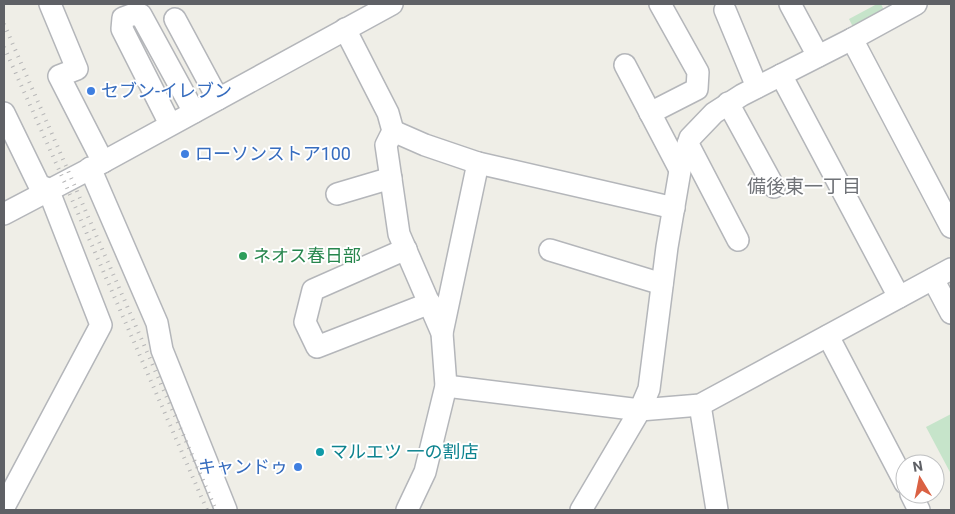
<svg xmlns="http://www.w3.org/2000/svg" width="955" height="514" viewBox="0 0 955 514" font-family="Roboto,'Noto Sans JP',sans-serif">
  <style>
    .green { fill: #c6e4ca }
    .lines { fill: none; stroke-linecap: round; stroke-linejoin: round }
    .minor-casing { stroke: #b4b6ba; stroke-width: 24 }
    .minor { stroke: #fff; stroke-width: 21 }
    .rail { stroke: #b5b5b6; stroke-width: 4; stroke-dasharray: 1 6; stroke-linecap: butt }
    .shop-dot { fill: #3f7fe0; stroke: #fff; stroke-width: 2 }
    .leisure-dot { fill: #2e9e5b; stroke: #fff; stroke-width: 2 }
    .culture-dot { fill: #0f9aa8; stroke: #fff; stroke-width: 2 }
    .labels { text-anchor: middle; stroke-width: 4; stroke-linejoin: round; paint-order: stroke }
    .shop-label { font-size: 18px; fill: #366cbe; stroke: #fff; text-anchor: start }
    .leisure-label { font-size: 18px; fill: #27864d; stroke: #fff; text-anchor: start }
    .culture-label { font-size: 18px; fill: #0d838f; stroke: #fff; text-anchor: start }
    .neighbourhood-label { font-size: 19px; fill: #707378; stroke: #fff }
  </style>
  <rect width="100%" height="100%" fill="#efeee7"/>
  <g class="green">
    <polygon points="877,4 881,4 885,12 854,29 849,19"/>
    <polygon points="951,414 951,474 926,427"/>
  </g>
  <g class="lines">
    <g class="minor-casing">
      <g id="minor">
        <polyline points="50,4 77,69 59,76 103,162"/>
        <polyline points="790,4 818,56"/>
        <polyline points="725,10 757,87"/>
        <polyline points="175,19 218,99"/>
        <polyline points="345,29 388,113 393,131 386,145 399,234 442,333 446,386 425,472 407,510"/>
        <polyline points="852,39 951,227"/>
        <polyline points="625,65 680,170"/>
        <polyline points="781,75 899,297"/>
        <polyline points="728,103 774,187"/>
        <polyline points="4,113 39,185 48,189 101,325 4,507"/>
        <polyline points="650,113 697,89 698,72 660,4"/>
        <polyline points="170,124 122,29 123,18 131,15 141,15 194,112"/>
        <polyline points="393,131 425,145 478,163 674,208"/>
        <polyline points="688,144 738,240"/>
        <polyline points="90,168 157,323 162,350 226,510"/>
        <polyline points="337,194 391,178"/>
        <polyline points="4,214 103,162 392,4"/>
        <polyline points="406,249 313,290 305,322 317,347 430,303"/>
        <polyline points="550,250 662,284"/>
        <polyline points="933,279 951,313"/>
        <polyline points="442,333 478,163"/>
        <polyline points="828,336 905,483"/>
        <polyline points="446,386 640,410 700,405 951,269"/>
        <polyline points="700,405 717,510"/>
        <polyline points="911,494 919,510"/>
        <polyline points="581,510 640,410 649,389 667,247 681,165 690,138 714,113 742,95 852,39 916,4"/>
      </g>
    </g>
    <use href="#minor" class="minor"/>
    <g class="rail">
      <polyline points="4,24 216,510"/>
      <polyline points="4,47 64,181 207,510"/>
    </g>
  </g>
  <g class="shop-dot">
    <circle cx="91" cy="91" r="5"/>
    <circle cx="185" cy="154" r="5"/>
    <circle cx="298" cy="467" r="5"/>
  </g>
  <circle class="leisure-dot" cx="243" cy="256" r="5"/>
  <circle class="culture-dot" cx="320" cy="452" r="5"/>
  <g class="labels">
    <g class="shop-label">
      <text x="101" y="97">セブン-イレブン</text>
      <text x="195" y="160">ローソンストア100</text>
      <text x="288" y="473" text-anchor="end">キャンドゥ</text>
    </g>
    <g class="leisure-label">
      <text x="253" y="262">ネオス春日部</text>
    </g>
    <g class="culture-label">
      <text x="330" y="458">マルエツ 一の割店</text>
    </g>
    <g class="neighbourhood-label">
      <text x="804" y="193">備後東一丁目</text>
    </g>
  </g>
  <rect width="955" height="514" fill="none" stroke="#5f6166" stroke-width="10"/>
  <g transform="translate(920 479) rotate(350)"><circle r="24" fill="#ffffff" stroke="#bfc0c2"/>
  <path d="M0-4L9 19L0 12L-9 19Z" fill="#da6143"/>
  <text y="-8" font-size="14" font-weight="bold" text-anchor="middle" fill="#5f6166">N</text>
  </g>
</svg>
